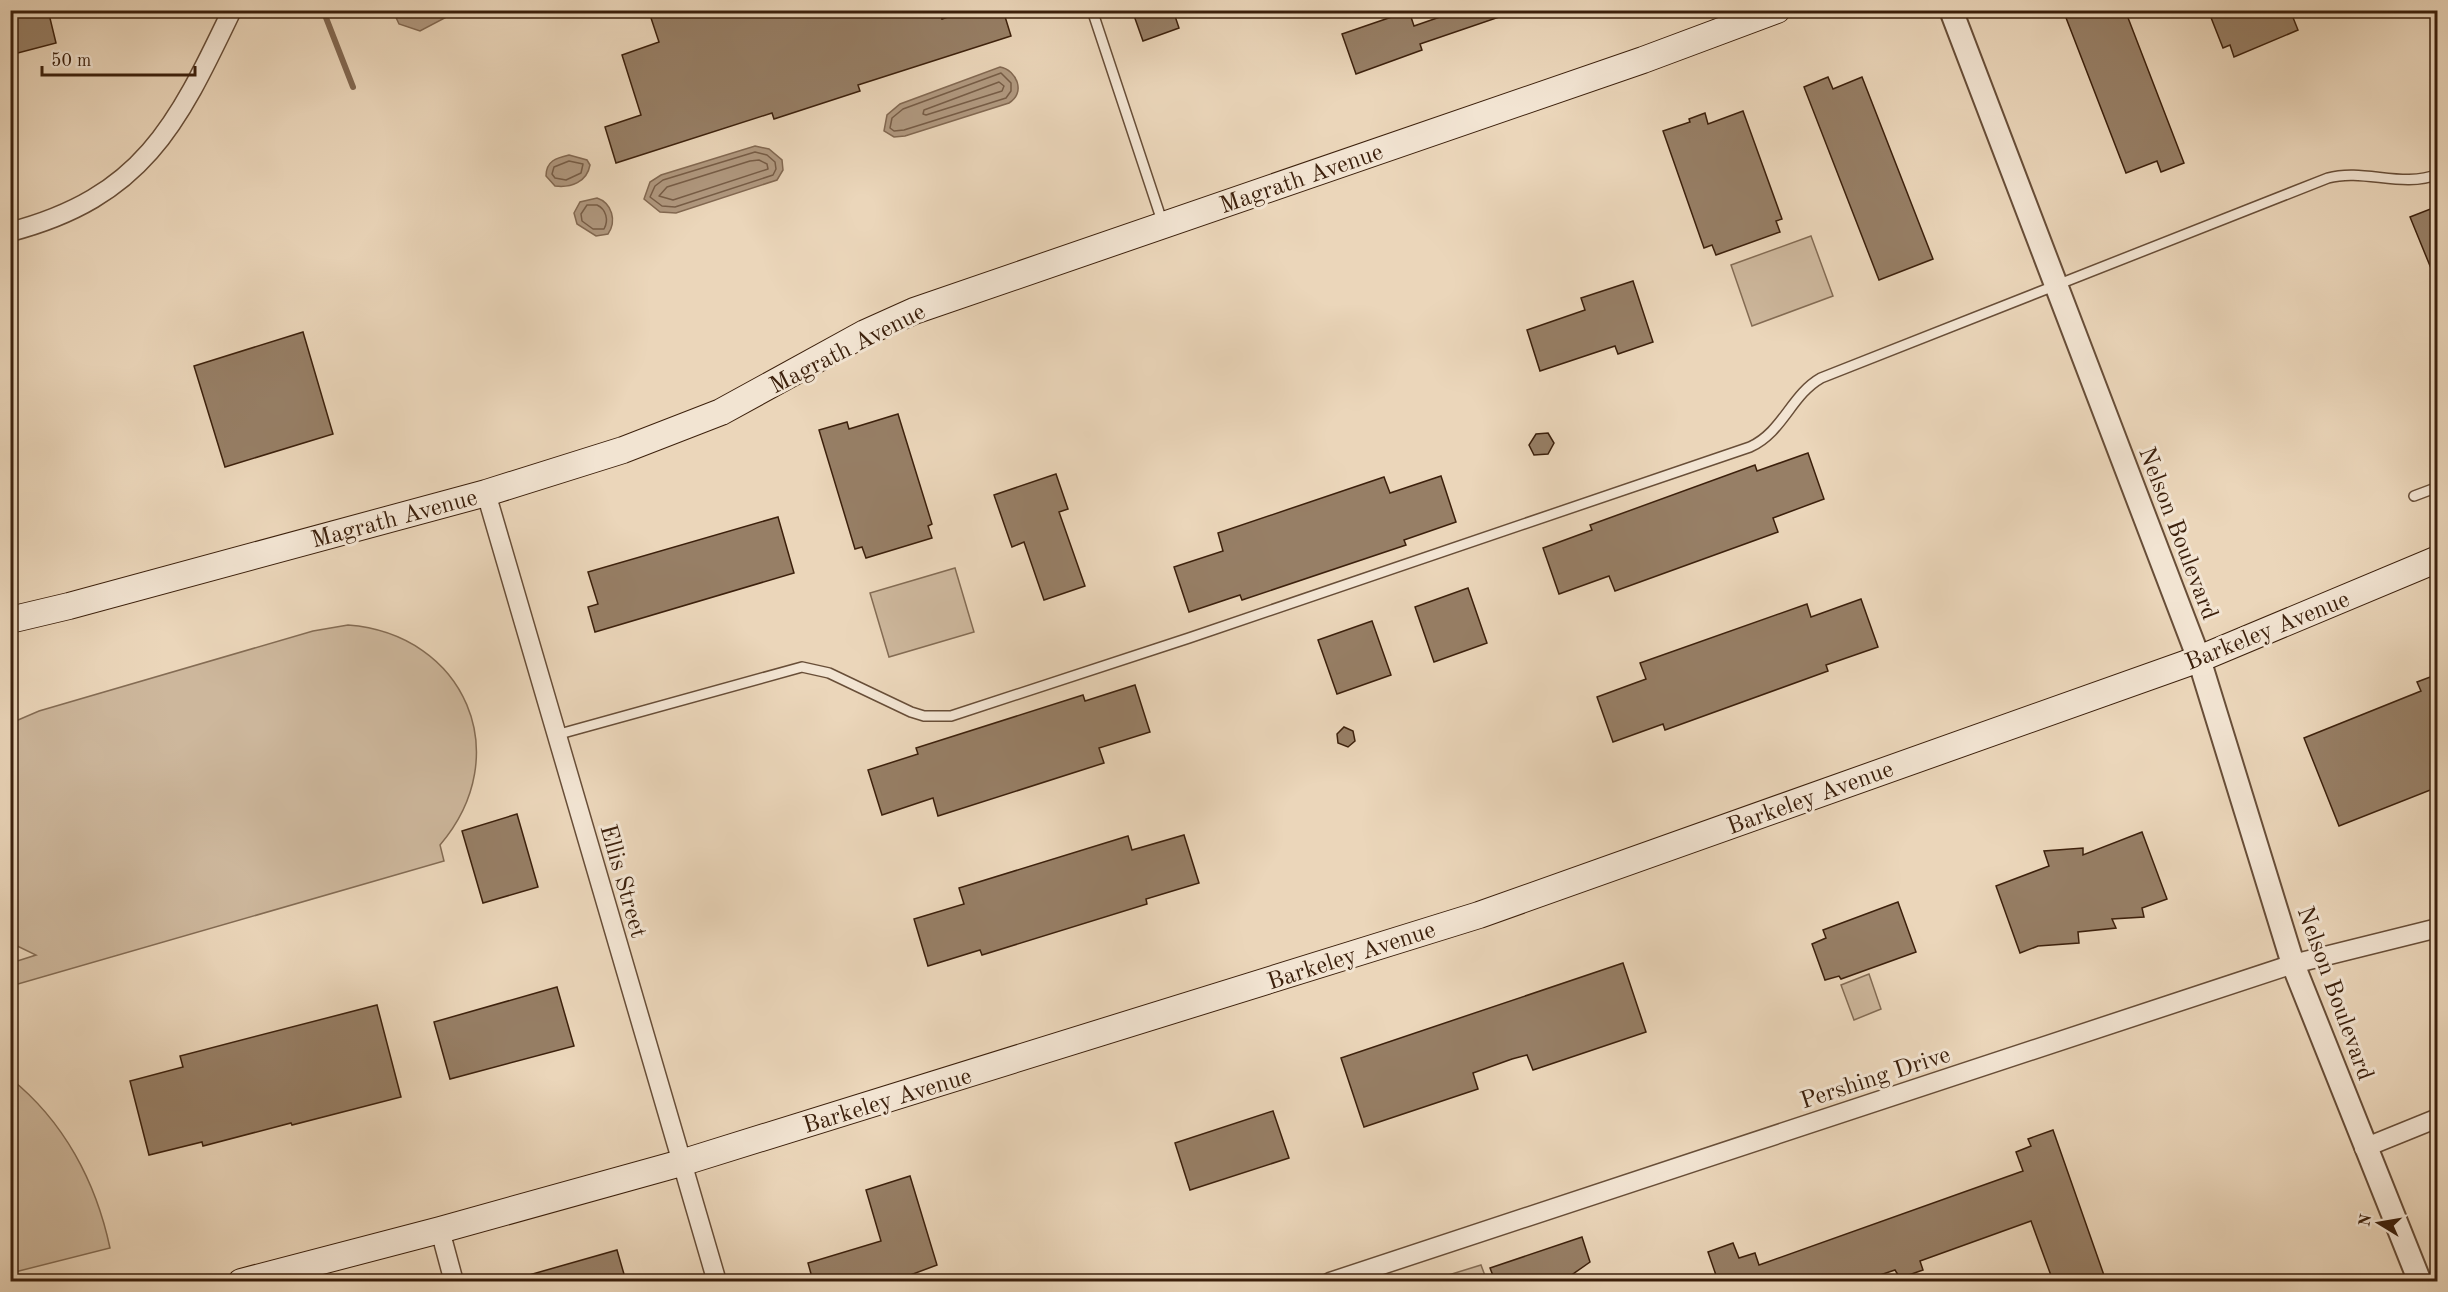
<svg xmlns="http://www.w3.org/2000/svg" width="2448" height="1292" viewBox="0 0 2448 1292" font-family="'Old Standard TT',serif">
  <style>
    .green { fill: #cdb79c; stroke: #846c54; stroke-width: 1.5 }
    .water { fill: #b0987f; stroke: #826851; stroke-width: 1.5 }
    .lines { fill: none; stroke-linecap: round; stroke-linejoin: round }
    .shore { stroke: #765c46; stroke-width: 1.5 }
    .stream { stroke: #826851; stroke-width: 6 }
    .building { fill: #977f66; stroke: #3c200c; stroke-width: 1.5 }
    .service-casing { stroke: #684e38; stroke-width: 12 }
    .minor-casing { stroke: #684e38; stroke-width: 21 }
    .tertiary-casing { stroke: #684e38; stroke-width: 26 }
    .secondary-casing { stroke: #3c200c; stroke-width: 28 }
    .service { stroke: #f2e4d2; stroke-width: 9 }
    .minor { stroke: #f2e4d2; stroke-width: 18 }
    .tertiary { stroke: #f2e4d2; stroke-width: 22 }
    .secondary { stroke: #f2e4d2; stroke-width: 26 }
    .labels { text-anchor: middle; stroke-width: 6; stroke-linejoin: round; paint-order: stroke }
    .street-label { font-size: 24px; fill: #3c200c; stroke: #f2e4d2 }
  </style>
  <rect width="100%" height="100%" fill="#ebd6ba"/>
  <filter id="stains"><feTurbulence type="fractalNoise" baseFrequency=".00333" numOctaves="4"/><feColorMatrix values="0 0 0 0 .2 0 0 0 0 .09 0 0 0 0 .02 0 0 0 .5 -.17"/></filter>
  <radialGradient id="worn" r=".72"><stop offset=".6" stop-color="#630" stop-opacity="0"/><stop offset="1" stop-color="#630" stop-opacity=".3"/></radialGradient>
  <g class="green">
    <polygon points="1811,236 1833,296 1752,326 1731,265"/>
    <polygon points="955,568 974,632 889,657 870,593"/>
    <path d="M348,625C465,634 517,755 440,845L444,861L11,986V963L36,955L11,943V723L39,711L313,631Z"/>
    <polygon points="1869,974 1881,1009 1854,1020 1841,985"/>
    <path d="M10,1078C64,1121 96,1182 110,1248L11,1273Z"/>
    <polygon points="1481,1265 1487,1281 1429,1281"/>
  </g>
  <g class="water">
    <polygon points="393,11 393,10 483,11 476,14 454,13 420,31 399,24"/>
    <path d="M1000,67C1017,70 1026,93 1009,103L905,136L894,137L884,131L887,115L900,104Z"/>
    <polygon points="755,146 769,149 782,160 783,170 777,180 676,213 660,212 644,199 650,182 661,175"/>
    <path d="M569,155L587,160L590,165C587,182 571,188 555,186L546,176C546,161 556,158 569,155Z"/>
    <path d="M597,198C612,203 617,221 608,234L596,236L577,224L574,213L580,202Z"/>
  </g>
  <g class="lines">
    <g class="shore">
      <polygon points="1001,73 1011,83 1011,91 1006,98 904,130 894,131 890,128 892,118 903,109"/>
      <polygon points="999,82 1004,86 1002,91 926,115 923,114 924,110"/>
      <polygon points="755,152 767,155 775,162 776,169 773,175 675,207 662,206 650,197 655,186 663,180"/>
      <polygon points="759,160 767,164 768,169 673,200 659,196 667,187 750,161"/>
      <polygon points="569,161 583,164 581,173 566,180 555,178 552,174 554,167"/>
      <path d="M587,205H597C606,209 609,220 604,229H593L582,221L581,214Z"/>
    </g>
    <polyline class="stream" points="323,10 353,87"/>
  </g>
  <g class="building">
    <polygon points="27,10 48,10 56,43 10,55 10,15"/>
    <polygon points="664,10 939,10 942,19 969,10 1003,10 1011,36 858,85 860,91 774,119 772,113 616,163 605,127 641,115 622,55 659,42 650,15"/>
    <polygon points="1132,10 1173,10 1179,28 1143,41"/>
    <polygon points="1460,10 1511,10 1511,13 1420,44 1422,50 1356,74 1342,34 1409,11 1414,26"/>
    <polygon points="2063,10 2125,10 2184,163 2161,172 2157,161 2126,173"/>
    <polygon points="2208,10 2290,10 2298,30 2234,57 2230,45 2223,48"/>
    <polygon points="1828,77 1833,89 1862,77 1933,259 1879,280 1804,87"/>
    <polygon points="1743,111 1782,219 1776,221 1780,232 1716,255 1712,245 1704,248 1663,131 1690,122 1689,119 1705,113 1708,124"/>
    <polygon points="2438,206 2438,282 2437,283 2410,217"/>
    <polygon points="1633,281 1653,342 1618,354 1615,346 1540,371 1527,330 1585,310 1581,298"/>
    <polygon points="303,332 333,434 225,467 194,366"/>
    <polygon points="898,414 932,524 928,526 932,538 866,558 862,547 855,549 819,430 847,422 849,429"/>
    <polygon points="1548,433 1554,443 1548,454 1534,455 1529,445 1536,434"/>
    <polygon points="1808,453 1824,499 1773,518 1778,532 1615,591 1609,576 1559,594 1543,548 1592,530 1590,525 1755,465 1757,471"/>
    <polygon points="1056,474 1068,509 1059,512 1085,586 1044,600 1024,542 1012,547 994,495"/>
    <polygon points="1441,476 1456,522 1404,540 1406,545 1242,600 1240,595 1189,612 1174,567 1223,551 1218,533 1384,477 1390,493"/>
    <polygon points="778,517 794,573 595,632 588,607 598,604 588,572"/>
    <polygon points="1468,588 1487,643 1434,662 1415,607"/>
    <polygon points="1861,599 1878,647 1826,665 1828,671 1665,730 1663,724 1613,742 1597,697 1646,679 1640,663 1807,604 1811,617"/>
    <polygon points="1372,621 1391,675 1337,694 1318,640"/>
    <polygon points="2438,674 2438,787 2339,826 2304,738 2421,691 2417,682"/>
    <polygon points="1135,685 1150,732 1099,748 1104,763 938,816 933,798 882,815 868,770 918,754 916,748 1083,695 1085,701"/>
    <polygon points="1344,727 1353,731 1355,741 1348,747 1338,743 1337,734"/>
    <polygon points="517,814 538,887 483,903 462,831"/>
    <polygon points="2142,832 2167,899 2142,908 2144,917 2112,919 2116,928 2078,932 2079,943 2038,946 2020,953 1996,886 2049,866 2044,851 2083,848 2083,855"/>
    <polygon points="1184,835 1199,883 1146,899 1147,904 982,955 980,950 928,966 914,919 964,904 959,888 1128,836 1132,850"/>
    <polygon points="1898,902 1916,952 1841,979 1839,976 1825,980 1812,944 1826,938 1823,930"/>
    <polygon points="1623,963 1646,1032 1533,1070 1527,1055 1512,1059 1473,1073 1478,1089 1364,1127 1341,1058"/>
    <polygon points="557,987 574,1046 450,1079 434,1022"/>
    <polygon points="377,1005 401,1097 292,1125 291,1123 203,1146 202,1142 149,1155 130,1081 183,1067 180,1056"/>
    <polygon points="1273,1111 1289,1158 1190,1190 1175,1143"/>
    <polygon points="2053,1130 2106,1281 2053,1281 2031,1221 1920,1261 1923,1270 1900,1278 1895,1270 1862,1281 1718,1281 1708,1252 1733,1243 1739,1258 1755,1253 1759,1265 2023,1171 2016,1152 2031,1146 2028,1139"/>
    <polygon points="910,1176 937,1265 897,1280 895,1275 875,1281 813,1281 808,1263 881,1241 866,1190"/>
    <polygon points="1582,1237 1590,1262 1563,1281 1495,1281 1490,1268"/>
    <polygon points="617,1250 626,1281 523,1281 522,1277"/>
  </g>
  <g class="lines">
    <g class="service-casing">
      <g id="service">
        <polyline points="1092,10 1163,224"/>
        <polyline points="2414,496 2438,487"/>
        <path d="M556,735L802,667L829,673L911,712L924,716H951L1189,638L1750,447C1783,432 1791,395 1821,378L2328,178C2364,168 2403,189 2438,174"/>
      </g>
    </g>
    <g class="minor-casing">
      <g id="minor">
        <path d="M10,232C143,197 177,125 232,10"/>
        <polyline points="486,493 717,1282"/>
        <polyline points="2364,1148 2438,1118"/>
        <polyline points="440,1230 454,1282"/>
        <polyline points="1330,1282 2293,964 2438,928"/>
      </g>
    </g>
    <g class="tertiary-casing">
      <polyline id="tertiary" points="1951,10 2199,659 2293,964 2420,1282"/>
    </g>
    <g class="secondary-casing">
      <g id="secondary">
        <polyline points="10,620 69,606 486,493 623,450 721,412 865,333 914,311 1643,60 1777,10"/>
        <polyline points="241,1282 440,1230 681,1163 1479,915 2199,659 2438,559"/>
      </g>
    </g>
    <use href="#service" class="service"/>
    <use href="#minor" class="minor"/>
    <use href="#tertiary" class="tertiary"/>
    <use href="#secondary" class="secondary"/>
  </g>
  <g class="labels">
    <g class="street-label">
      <text transform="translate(1301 178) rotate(-19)" y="8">Magrath Avenue</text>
      <text transform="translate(847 348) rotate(-27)" y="8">Magrath Avenue</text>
      <text transform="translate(394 518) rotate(-15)" y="8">Magrath Avenue</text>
      <text transform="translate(2179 533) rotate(69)" y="8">Nelson Boulevard</text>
      <text transform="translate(2267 630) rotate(-22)" y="8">Barkeley Avenue</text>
      <text transform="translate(1810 797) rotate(-20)" y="8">Barkeley Avenue</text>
      <text transform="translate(624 881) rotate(74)" y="8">Ellis Street</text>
      <text transform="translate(1351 955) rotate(-18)" y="8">Barkeley Avenue</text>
      <text transform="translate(2336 993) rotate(70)" y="8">Nelson Boulevard</text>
      <text transform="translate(1875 1077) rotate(-18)" y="8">Pershing Drive</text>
      <text transform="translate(887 1100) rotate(-17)" y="8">Barkeley Avenue</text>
    </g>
  </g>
  <rect width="2448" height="1292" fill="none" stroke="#ebd6ba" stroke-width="36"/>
  <rect x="12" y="12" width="2424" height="1268" fill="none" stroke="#3c200c" stroke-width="3"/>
  <rect x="18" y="18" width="2412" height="1256" fill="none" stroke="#3c200c" stroke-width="1.5"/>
  <g transform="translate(2379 1223) rotate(281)" stroke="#f2e4d2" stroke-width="4.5" paint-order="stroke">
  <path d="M0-4.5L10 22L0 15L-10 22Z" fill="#3c200c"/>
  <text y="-9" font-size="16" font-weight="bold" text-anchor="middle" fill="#3c200c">N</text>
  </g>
  <path d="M42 66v9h153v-9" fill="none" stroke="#3c200c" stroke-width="3"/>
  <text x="51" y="66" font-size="18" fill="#3c200c" stroke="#f2e4d2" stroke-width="4.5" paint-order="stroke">50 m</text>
  <rect width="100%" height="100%" filter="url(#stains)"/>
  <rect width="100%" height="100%" fill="url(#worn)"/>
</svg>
